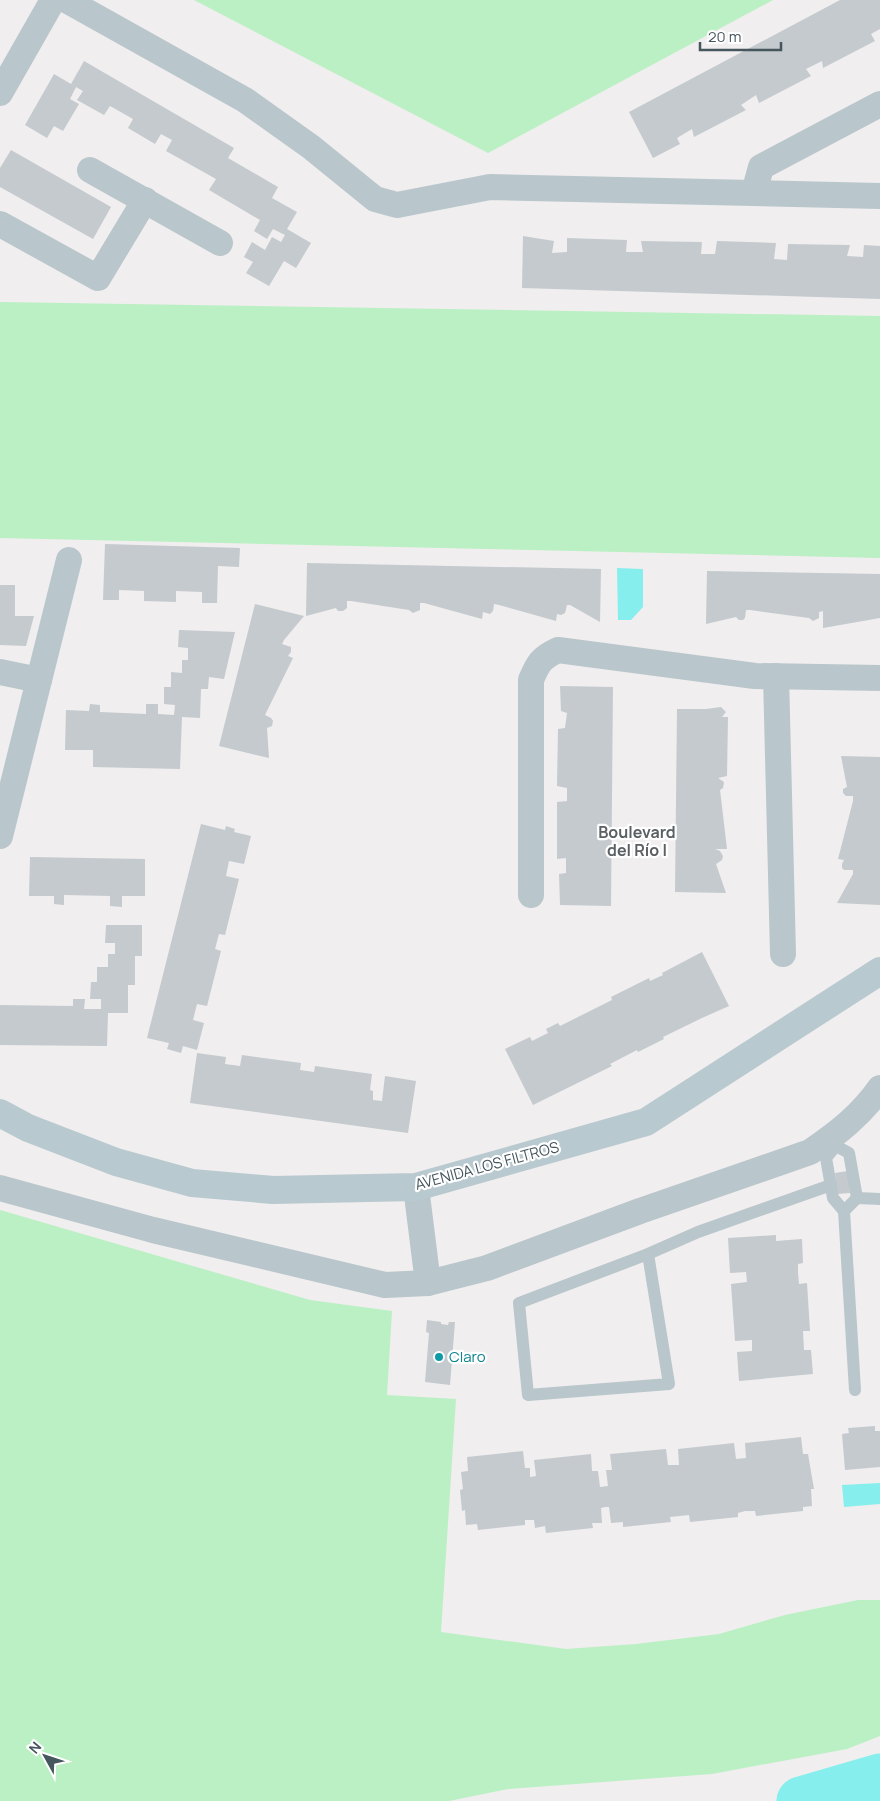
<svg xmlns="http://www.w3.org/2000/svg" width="880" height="1801" viewBox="0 0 880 1801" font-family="Manrope,sans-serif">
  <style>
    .green { fill: #baf0c3 }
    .water { fill: #86eeec }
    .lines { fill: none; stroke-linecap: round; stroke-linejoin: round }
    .river { stroke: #86eeec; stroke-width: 49 }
    .building { fill: #c4cace }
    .service { stroke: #b9c6cb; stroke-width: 12 }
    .minor { stroke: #b9c6cb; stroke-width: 26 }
    .secondary { stroke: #b9c9d0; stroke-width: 28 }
    .culture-dot { fill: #0f9aa8; stroke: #fff; stroke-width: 2 }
    .labels { text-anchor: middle; stroke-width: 4.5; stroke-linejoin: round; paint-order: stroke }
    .street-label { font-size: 15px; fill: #45565c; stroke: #fff }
    .culture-label { font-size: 15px; fill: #0d838f; stroke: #fff; text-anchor: start }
    .neighbourhood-label { font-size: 16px; font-weight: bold; fill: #5a6063; stroke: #fff }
  </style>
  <rect width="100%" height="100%" fill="#f0eeee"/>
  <g class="green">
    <polygon points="194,0 773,0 488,153"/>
    <polygon points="0,302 880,316 880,558 0,538"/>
    <polygon points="0,1210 310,1300 392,1311 387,1395 456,1399 441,1632 566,1649 636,1644 719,1634 785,1615 858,1600 880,1600 880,1736 847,1749 712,1774 508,1789 449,1801 0,1801"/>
  </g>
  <g class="water">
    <polygon points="617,568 643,569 643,607 631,620 618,620"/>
    <polygon points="880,1483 880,1504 844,1507 842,1485"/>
  </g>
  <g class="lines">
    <polyline class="river" points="801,1801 880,1778"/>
  </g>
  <g class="building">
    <polygon points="840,0 880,0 880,29 871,34 875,41 823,68 822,61 806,69 811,76 759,103 756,95 741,105 746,110 694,137 692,129 677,138 680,144 653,158 629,112"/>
    <polygon points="84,61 234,148 228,158 278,187 272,198 297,212 287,229 311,243 296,268 284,261 269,286 246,273 253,262 244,257 252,242 265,250 272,237 281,242 285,235 273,229 267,239 254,231 260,220 209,190 216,179 166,151 172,140 161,134 155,144 128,128 133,119 110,106 104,115 77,100 83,91 76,87 70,99 79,104 63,131 54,126 47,138 25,125 54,74 71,84"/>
    <polygon points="11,150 111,207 93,239 0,187 0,168"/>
    <polygon points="523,236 554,241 552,253 567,252 567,238 627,240 626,252 643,252 641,241 702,242 701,254 715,254 717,241 776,243 774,259 787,260 788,244 850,245 847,256 863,257 864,245 880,246 880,299 522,288"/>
    <polygon points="105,544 240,548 239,567 218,566 217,603 202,603 202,592 176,591 176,602 144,601 144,591 119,590 119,600 103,600"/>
    <polygon points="307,563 601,569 600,622 570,605 567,605 565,613 561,615 557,614 556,621 499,605 494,604 493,611 490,614 483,612 482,619 424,603 420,603 420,610 413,613 409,610 351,601 347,601 347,608 343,611 338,611 336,608 306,616"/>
    <polygon points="707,571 880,574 880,618 823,628 823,611 819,612 819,618 813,621 809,618 750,610 746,610 745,618 743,620 739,620 736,617 706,624"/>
    <polygon points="0,585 15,585 15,616 34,616 26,646 0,645"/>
    <polygon points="255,604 304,616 284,640 282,644 291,647 291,652 288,656 293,658 265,715 271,718 273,721 272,726 267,728 269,758 219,746"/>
    <polygon points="179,630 235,632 224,679 209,677 208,689 201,689 200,718 182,717 180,769 93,767 93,750 65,750 66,710 89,711 90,704 100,705 100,712 146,714 146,704 158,704 158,714 174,715 175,705 164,704 164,687 171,687 171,672 182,673 182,660 188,660 188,648 178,647"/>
    <polygon points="560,686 613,687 611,906 560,905 559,874 566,873 566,858 557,859 557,802 567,801 567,788 557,786 558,729 565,728 567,713 561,711"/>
    <polygon points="721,707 726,712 722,717 728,717 727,776 718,778 724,782 723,788 720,790 727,849 715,849 720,851 723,856 722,860 716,864 726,893 675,892 677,709 706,709"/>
    <polygon points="841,756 880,757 880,905 837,903 853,874 853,870 844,870 842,868 842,864 844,860 838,859 853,801 853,796 846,796 843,793 843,789 847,787"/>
    <polygon points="201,824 225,830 226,826 235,829 234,832 251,836 244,864 229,861 226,876 239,879 225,935 219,934 215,949 221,951 207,1006 197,1004 193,1020 204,1023 197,1050 183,1046 181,1053 167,1049 169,1043 147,1038"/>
    <polygon points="30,857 145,859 145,896 122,896 122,907 110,906 110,896 64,895 64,905 54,904 54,896 29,896"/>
    <polygon points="106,925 142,925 142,956 135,956 135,985 128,985 128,1013 108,1013 107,1046 0,1045 0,1005 73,1006 73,999 85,999 84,1009 101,1009 101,999 90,999 91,982 97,982 97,967 108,967 108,954 115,954 115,943 105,943"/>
    <polygon points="702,952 729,1006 702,1018 663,1037 664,1039 638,1052 637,1050 610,1064 612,1066 533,1105 505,1049 530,1037 532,1041 548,1033 546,1029 558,1023 560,1026 612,1000 611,997 649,978 650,981 663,975 662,973"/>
    <polygon points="197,1053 226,1057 225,1064 240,1066 242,1055 301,1063 300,1070 314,1072 315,1066 372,1074 370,1090 373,1091 373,1100 382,1101 385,1076 416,1081 408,1133 190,1103"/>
    <polygon points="848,1171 850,1193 837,1194 835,1173"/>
    <polygon points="776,1235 776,1241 802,1239 803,1263 798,1264 798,1273 799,1284 807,1283 810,1331 803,1331 804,1350 811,1350 813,1374 739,1381 737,1352 752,1351 752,1340 735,1341 731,1284 747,1282 746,1272 730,1273 728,1238"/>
    <polygon points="427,1320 441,1322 441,1324 448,1325 449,1322 455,1322 450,1385 425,1382 429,1333 426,1332"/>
    <polygon points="875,1426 875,1431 880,1431 880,1467 845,1470 842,1434 849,1433 848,1428"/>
    <polygon points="801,1437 803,1454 808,1454 814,1489 811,1489 812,1506 803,1507 803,1511 756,1516 755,1511 745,1511 738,1513 738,1517 690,1522 689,1515 670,1517 671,1522 623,1527 623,1522 611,1523 609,1507 605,1507 601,1508 602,1523 592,1523 593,1528 546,1533 545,1526 535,1528 534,1520 525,1520 525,1525 478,1530 477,1524 466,1525 465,1510 462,1511 460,1490 463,1489 461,1472 468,1471 467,1457 523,1451 525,1468 530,1468 530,1477 536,1476 534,1460 591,1454 592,1471 598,1471 600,1487 608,1486 606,1470 612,1470 610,1454 666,1449 668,1465 679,1465 678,1449 734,1443 736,1459 746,1458 745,1443"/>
  </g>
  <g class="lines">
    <g class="service">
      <polyline points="836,1143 836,1146 826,1158 833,1198 844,1211 857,1198 849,1153 836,1146"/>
      <polyline points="857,1198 880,1199"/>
      <polyline points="844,1211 855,1390"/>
      <polyline points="648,1254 669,1384 528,1395 519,1303 648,1254 698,1232 831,1185"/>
    </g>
    <g class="minor">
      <polyline points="66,0 245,100 311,147 375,199 397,205 490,187 880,196"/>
      <polyline points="0,93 53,0"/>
      <polyline points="90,170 220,243"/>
      <polyline points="754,193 761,167 880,104"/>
      <polyline points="0,224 98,278 145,200"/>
      <polyline points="0,672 39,680"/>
      <polyline points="776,676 783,954"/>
      <polyline points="0,836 69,560"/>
      <path d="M531,895V680C538,663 541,658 558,650L755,676L880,678"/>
      <polyline points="416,1187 428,1283"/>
      <path d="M0,1188L153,1230L385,1285L428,1283L487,1268L640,1211L810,1152C838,1133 861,1115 880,1088"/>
    </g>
    <polyline class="secondary" points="0,1113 28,1128 116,1162 192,1183 273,1190 416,1187 646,1122 880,971"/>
  </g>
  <circle class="culture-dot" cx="439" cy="1357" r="5"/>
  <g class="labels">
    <g class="street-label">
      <text transform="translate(487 1166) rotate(-15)" y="5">AVENIDA LOS FILTROS</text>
    </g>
    <g class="culture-label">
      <text x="449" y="1362">Claro</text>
    </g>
    <g class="neighbourhood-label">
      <text x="637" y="838">Boulevard<tspan x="637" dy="18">del Río I</tspan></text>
    </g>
  </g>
  <g transform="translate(45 1756) rotate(310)" stroke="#ffffff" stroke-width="4" paint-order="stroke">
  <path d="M0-4L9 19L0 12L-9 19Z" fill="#45565c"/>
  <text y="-8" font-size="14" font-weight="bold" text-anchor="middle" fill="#45565c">N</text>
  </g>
  <path d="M700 42v8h81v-8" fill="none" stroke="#45565c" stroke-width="2.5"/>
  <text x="708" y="42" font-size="15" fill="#45565c" stroke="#ffffff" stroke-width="4" paint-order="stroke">20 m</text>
</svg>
